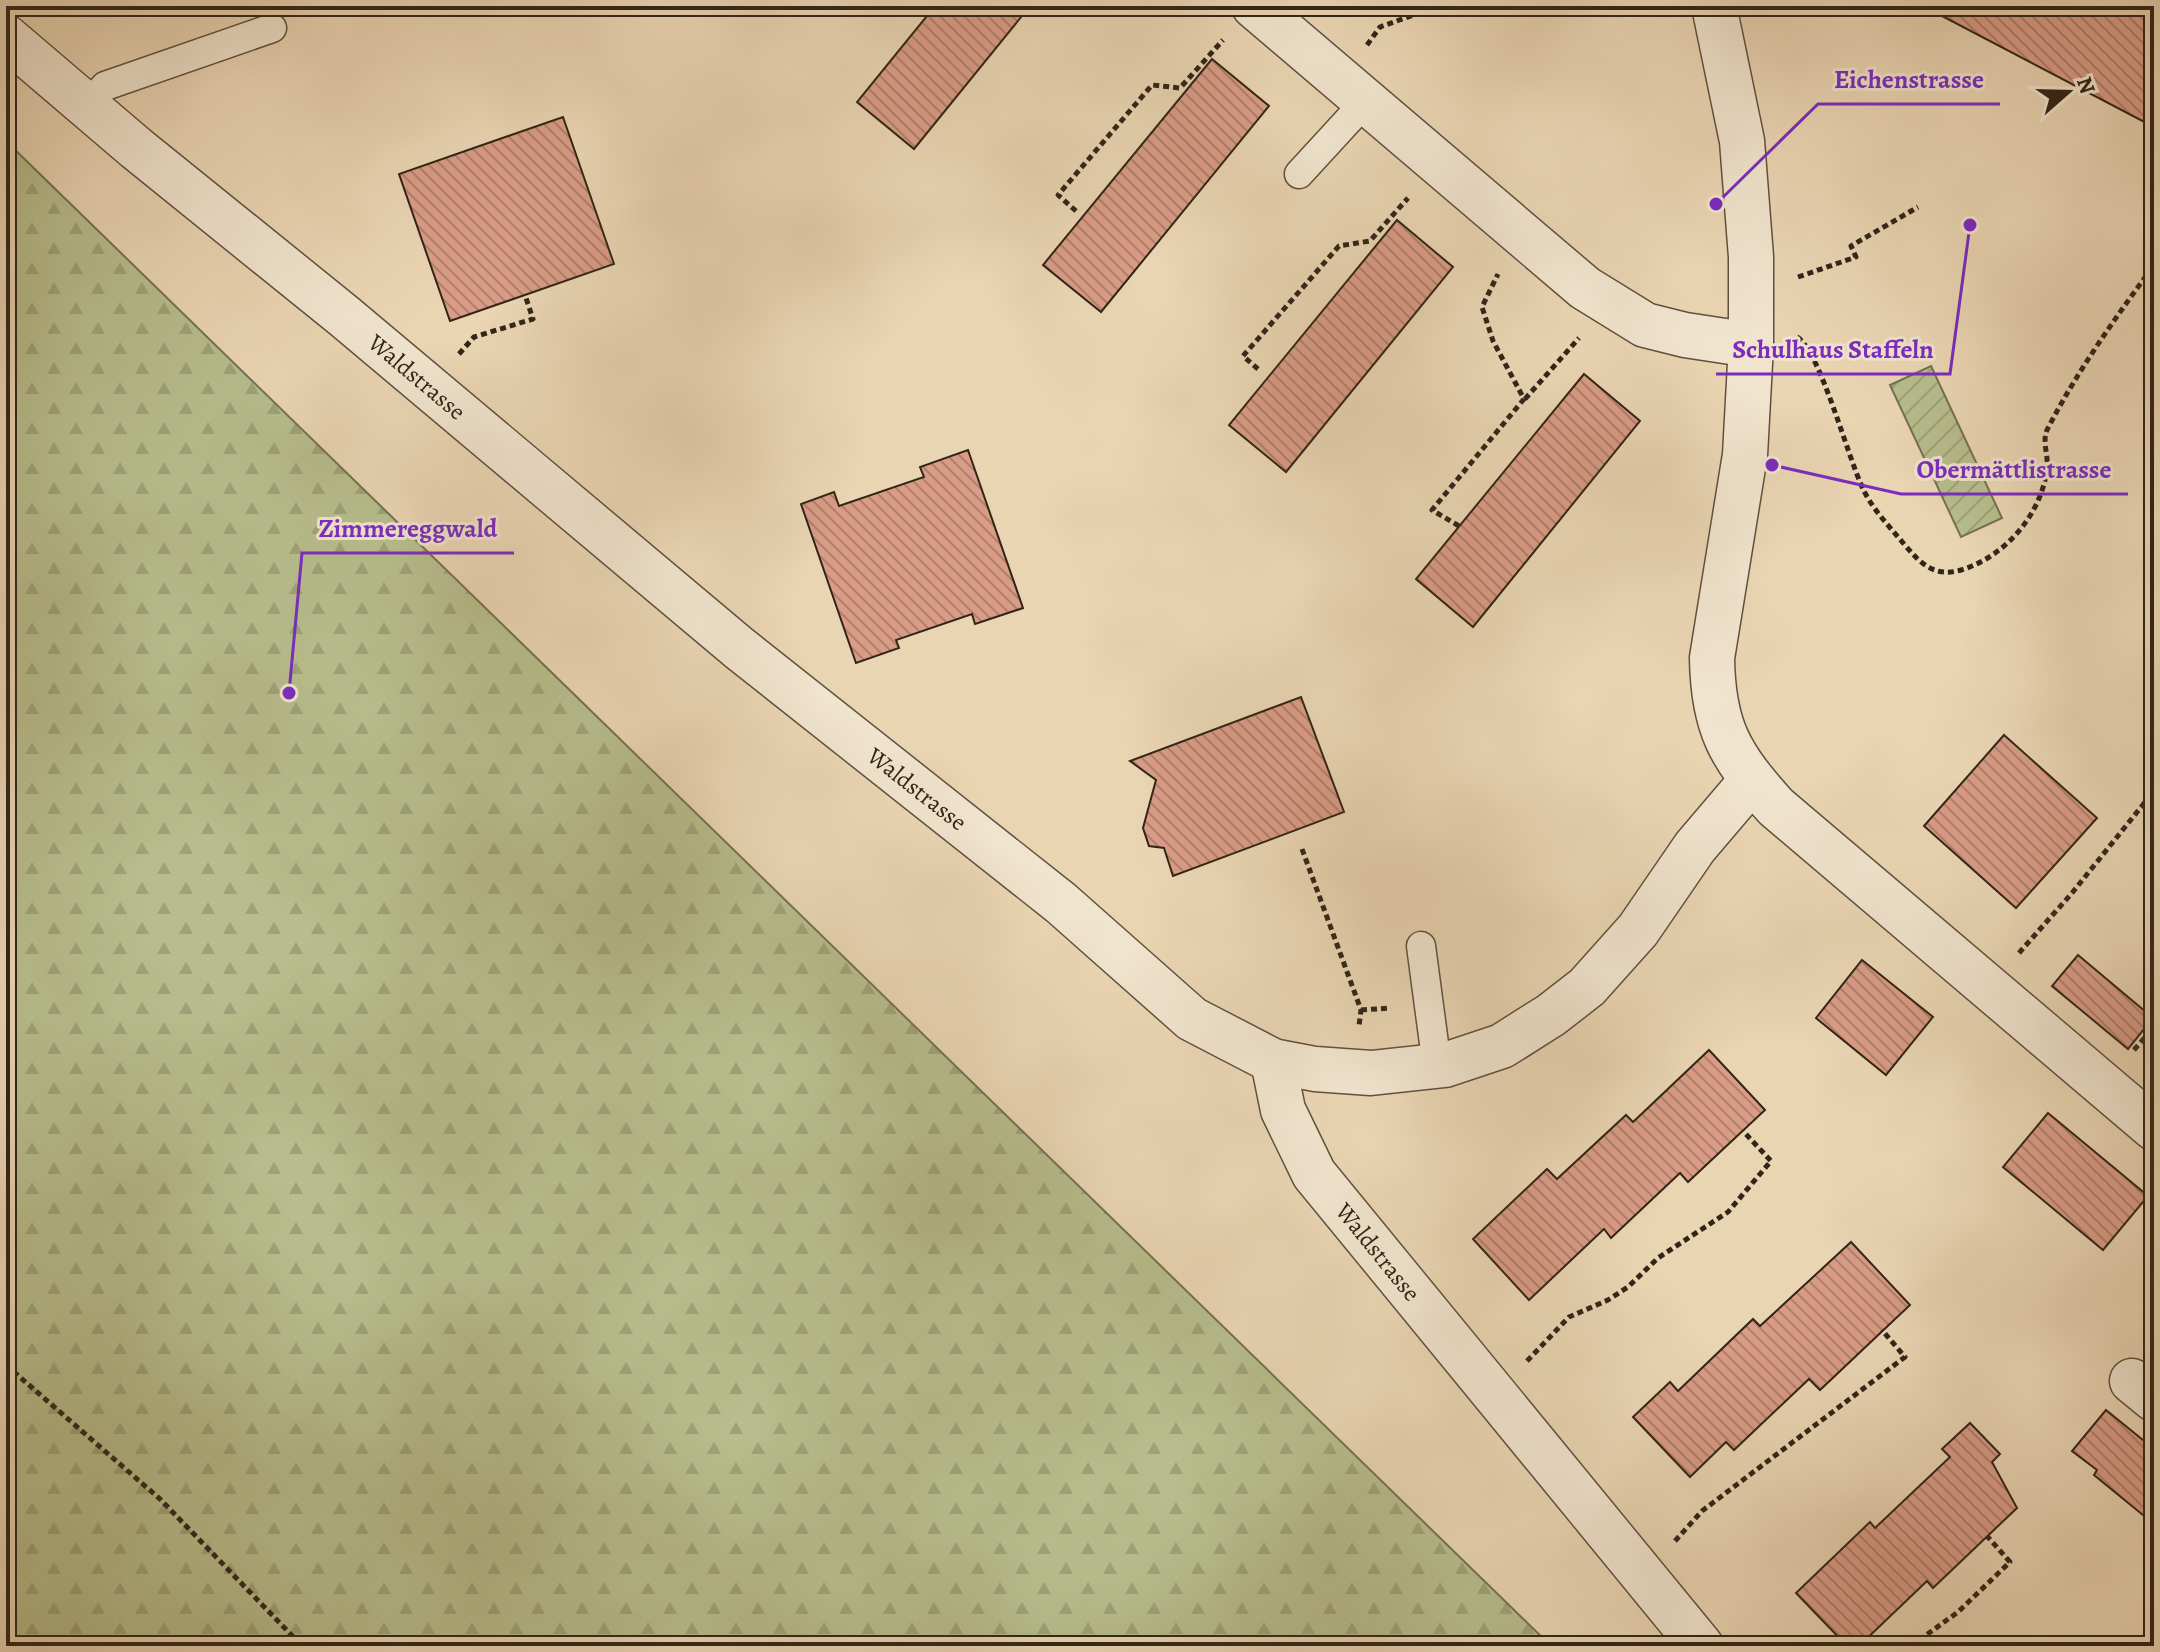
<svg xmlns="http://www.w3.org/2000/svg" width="2160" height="1652" viewBox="0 0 2160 1652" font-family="Alegreya,serif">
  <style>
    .forest { fill: url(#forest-firs); stroke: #747152; stroke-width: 2 }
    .garden { fill: url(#garden-furrows); stroke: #747152; stroke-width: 2 }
    .building { fill: url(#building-back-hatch); stroke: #312518; stroke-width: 2 }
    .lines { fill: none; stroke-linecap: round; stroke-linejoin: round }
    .service-casing { stroke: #5f513f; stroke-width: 31 }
    .minor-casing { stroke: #5f513f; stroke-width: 47 }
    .path { stroke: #312518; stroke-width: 5; stroke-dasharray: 6 4; stroke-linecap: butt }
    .service { stroke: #f1e4ce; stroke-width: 28 }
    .minor { stroke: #f1e4ce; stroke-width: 44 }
    .labels { text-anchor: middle; stroke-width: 6; stroke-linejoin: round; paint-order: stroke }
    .street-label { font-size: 24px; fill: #312518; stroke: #f1e4ce }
    .leader { fill: none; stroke: #7b2cbf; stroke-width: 3 }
    .callout-dot { fill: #7b2cbf; stroke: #f1e4ce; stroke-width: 3 }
    .callout-label { font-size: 26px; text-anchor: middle; font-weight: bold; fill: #7b2cbf; stroke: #f1e4ce; stroke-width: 6; stroke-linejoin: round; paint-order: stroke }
  </style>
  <defs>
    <pattern id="forest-firs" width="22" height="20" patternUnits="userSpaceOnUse" patternTransform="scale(2)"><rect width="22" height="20" fill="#b7bd8c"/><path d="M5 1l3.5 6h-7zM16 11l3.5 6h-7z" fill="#9ea278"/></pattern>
    <pattern id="garden-furrows" width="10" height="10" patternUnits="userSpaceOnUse" patternTransform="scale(2)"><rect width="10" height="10" fill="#b7bd8c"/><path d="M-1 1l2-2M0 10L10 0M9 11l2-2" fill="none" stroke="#9ea278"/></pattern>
    <pattern id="building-back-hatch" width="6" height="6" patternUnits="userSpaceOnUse" patternTransform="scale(2)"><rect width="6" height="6" fill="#d99c86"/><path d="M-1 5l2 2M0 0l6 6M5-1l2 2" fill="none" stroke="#b17f6d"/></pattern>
  </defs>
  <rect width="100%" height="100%" fill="#ead5b3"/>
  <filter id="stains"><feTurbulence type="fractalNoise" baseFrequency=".0025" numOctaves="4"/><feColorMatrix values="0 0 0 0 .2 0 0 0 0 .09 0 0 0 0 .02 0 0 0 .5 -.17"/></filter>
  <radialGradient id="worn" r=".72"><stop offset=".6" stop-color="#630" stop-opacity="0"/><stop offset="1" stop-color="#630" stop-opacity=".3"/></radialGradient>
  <polygon class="forest" points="6,141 1551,1646 6,1646"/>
  <polygon class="garden" points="1931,366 2002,518 1961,537 1890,385"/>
  <g class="building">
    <polygon points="935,6 1030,6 914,149 857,102"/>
    <polygon points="1923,6 2154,6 2154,127"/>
    <polygon points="1212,59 1269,106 1101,312 1043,265"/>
    <polygon points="563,117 614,264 450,321 399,174"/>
    <polygon points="1397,220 1453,267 1286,472 1229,425"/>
    <polygon points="1584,374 1640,421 1473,627 1416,579"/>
    <polygon points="968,450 1023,608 975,624 972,614 896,640 899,648 856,663 801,504 834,492 839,506 924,477 920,467"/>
    <polygon points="1301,697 1344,812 1173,876 1164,848 1149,846 1143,828 1156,780 1130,761"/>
    <polygon points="2004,735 2097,818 2016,908 1924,826"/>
    <polygon points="2078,955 2153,1018 2128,1049 2052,986"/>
    <polygon points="1862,960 1933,1017 1886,1075 1816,1018"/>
    <polygon points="1709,1050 1765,1110 1688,1182 1680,1173 1611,1238 1604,1229 1529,1300 1473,1239 1547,1169 1557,1179 1626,1115 1633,1122"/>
    <polygon points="2048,1113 2148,1196 2103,1250 2003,1167"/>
    <polygon points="1851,1242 1910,1305 1820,1390 1809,1379 1734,1450 1726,1442 1690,1477 1633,1417 1670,1382 1678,1391 1753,1319 1760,1326"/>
    <polygon points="2106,1410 2154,1449 2154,1524 2094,1475 2097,1470 2072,1451"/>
    <polygon points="1970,1423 2000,1454 1992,1462 2017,1508 1933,1588 1927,1581 1859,1646 1847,1646 1796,1593 1870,1522 1875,1528 1950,1457 1942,1449"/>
  </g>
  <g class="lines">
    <g class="service-casing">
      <g id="service">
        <polyline points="87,106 105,86 272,28"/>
        <polyline points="1299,174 1366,101"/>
        <polyline points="1421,946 1437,1066"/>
      </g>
    </g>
    <g class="minor-casing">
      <g id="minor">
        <polyline points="1254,6 1585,288 1645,325 1685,335 1751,345"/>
        <path d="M1714,6L1742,141L1751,257V345L1745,455L1712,658C1713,728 1730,756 1776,807L2154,1128"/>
        <polyline points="6,37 136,148 344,316 739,648 1061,903 1192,1019 1273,1061 1315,1069 1371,1073 1445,1065 1502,1046 1551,1015 1587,987 1638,930 1695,847 1752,780"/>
        <polyline points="1273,1061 1283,1110 1314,1174 1701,1646"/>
        <polyline points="2132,1381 2154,1399"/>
      </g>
    </g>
    <g class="path">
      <polyline points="1367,45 1380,27 1419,13 1417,6"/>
      <polyline points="1076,211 1058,195 1152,85 1180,88 1223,40"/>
      <polyline points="1798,277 1856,257 1851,246 1918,207"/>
      <path d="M1797,337C1820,350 1848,459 1864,491C1874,511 1890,527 1904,544C1920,563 1934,578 1961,570C2004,557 2041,516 2047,469C2049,456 2041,440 2048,428C2078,370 2116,317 2154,265"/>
      <polyline points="459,354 474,337 533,319 525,295"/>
      <polyline points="1258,369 1243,356 1339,246 1370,241 1408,198"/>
      <polyline points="1525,399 1579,338"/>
      <polyline points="1459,526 1432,510 1524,399 1493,341 1482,307 1498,274"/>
      <polyline points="1302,849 1361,1010 1359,1026"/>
      <polyline points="2019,953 2072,893 2154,791"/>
      <polyline points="1361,1010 1391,1008"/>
      <polyline points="2134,1050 2154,1027"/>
      <polyline points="1527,1361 1569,1317 1608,1300 1628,1287 1658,1258 1728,1212 1771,1161 1743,1131"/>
      <polyline points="6,1365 160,1499 302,1646"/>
      <polyline points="1675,1541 1702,1511 1905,1357 1882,1330"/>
      <polyline points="1911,1646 1958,1612 2010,1562 1987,1536"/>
    </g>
    <use href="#service" class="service"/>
    <use href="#minor" class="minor"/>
  </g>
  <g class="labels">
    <g class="street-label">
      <text transform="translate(417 377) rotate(40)" y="8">Waldstrasse</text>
      <text transform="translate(917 789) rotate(38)" y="8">Waldstrasse</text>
      <text transform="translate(1378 1252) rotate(51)" y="8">Waldstrasse</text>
    </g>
  </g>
  <path class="leader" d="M1716 204L1818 104H2000M1970 225L1950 374H1716M1772 465L1901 494H2128M289 693L302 553H514"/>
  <g class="callout-dot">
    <circle cx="1716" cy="204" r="8"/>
    <circle cx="1970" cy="225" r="8"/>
    <circle cx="1772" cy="465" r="8"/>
    <circle cx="289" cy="693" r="8"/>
  </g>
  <g class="callout-label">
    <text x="1909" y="88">Eichenstrasse</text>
    <text x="1833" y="358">Schulhaus Staffeln</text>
    <text x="2014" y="478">Obermättlistrasse</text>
    <text x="408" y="537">Zimmereggwald</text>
  </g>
  <rect width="2160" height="1652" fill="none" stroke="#ead5b3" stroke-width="32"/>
  <rect x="8" y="8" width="2144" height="1636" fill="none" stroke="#312518" stroke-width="4"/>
  <rect x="16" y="16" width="2128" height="1620" fill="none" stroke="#312518" stroke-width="2"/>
  <g transform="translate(2068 92) rotate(70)" stroke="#f1e4ce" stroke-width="6" paint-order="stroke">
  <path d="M0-6L14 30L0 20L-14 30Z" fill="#312518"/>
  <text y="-12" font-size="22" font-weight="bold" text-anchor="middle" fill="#312518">N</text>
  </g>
  <rect width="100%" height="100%" filter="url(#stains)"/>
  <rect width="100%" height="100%" fill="url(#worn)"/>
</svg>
